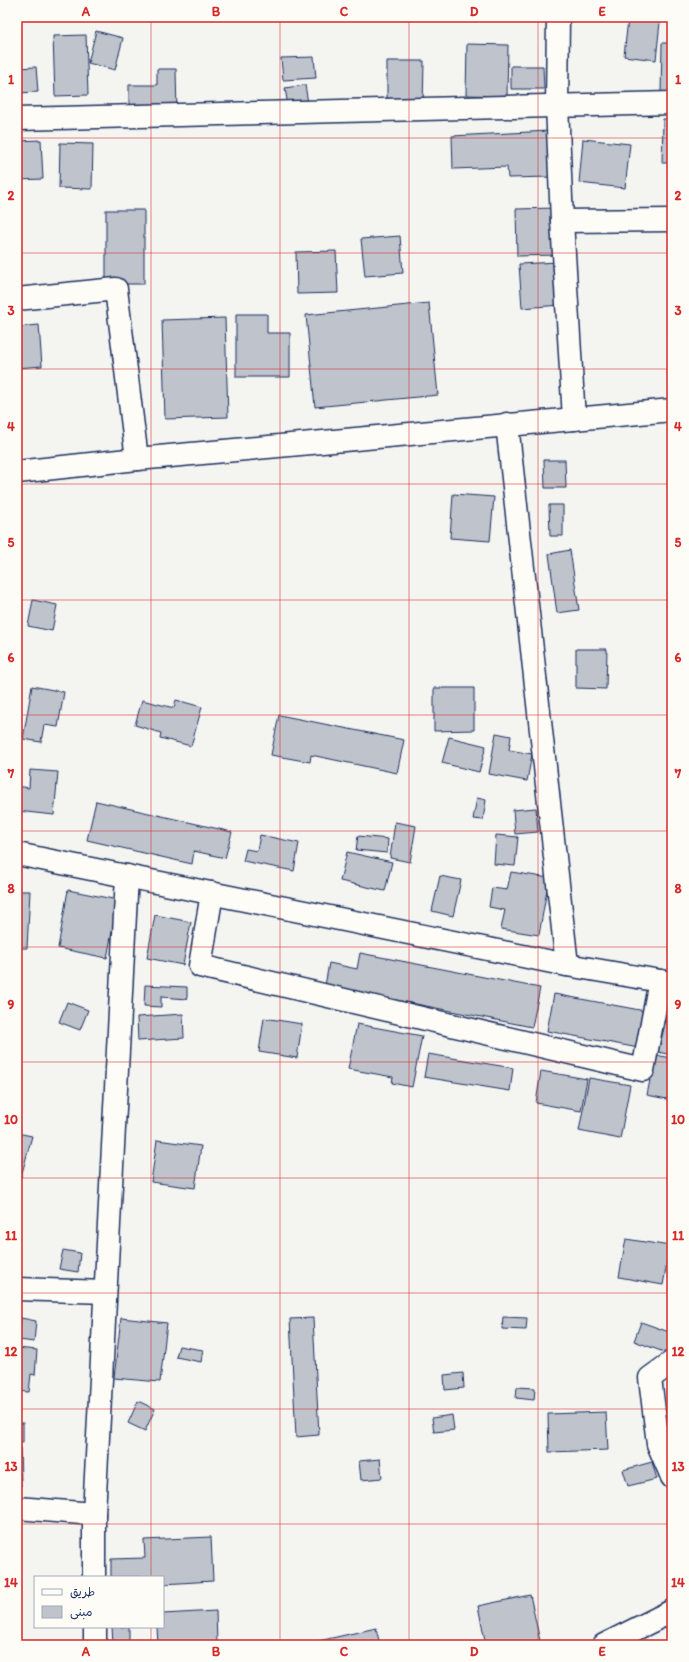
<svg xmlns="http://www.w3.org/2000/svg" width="689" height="1662" viewBox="0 0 689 1662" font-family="Itim,'Playpen Sans Arabic',sans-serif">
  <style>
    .building { fill: #bfc3cc; stroke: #1b2f5e }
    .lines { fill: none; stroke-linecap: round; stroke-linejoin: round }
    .street-casing { stroke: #1b2f5e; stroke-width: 25 }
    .secondary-casing { stroke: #1b2f5e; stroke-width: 25 }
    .street { stroke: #fdfcf7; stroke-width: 22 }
    .secondary { stroke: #fdfcf7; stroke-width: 22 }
    .grid { fill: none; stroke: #d62828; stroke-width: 1; stroke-opacity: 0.55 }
    .neatline { fill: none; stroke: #d62828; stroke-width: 1.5 }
    .grid-label { font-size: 13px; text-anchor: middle; font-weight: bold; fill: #d62828 }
  </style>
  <rect width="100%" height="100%" fill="#f4f4f1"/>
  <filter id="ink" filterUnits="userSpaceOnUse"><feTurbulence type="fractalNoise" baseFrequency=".025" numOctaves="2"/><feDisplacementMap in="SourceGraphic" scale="8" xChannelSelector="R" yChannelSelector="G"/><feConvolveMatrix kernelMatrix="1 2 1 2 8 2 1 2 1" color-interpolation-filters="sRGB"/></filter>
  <g filter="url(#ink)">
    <g class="building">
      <polygon points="628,19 660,22 656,60 624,56"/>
      <polygon points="96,31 123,38 115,70 88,63"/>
      <rect x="17" y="35" width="3" height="20"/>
      <polygon points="86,35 88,95 55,96 53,36"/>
      <polygon points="662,43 672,43 672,95 661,94"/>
      <polygon points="467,44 508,45 507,96 466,95"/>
      <polygon points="314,57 316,78 283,80 281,58"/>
      <polygon points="387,61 424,61 423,107 387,107"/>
      <polygon points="511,66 543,66 544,89 511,89"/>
      <polygon points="36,67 38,92 17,93 17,68"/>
      <polygon points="157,69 176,69 177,114 129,115 129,85 157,85"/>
      <polygon points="305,85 308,103 288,106 285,88"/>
      <polygon points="663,119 672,119 672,163 662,163"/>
      <polygon points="549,131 551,177 508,178 507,167 453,169 452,136"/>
      <polygon points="583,139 630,144 625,188 579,183"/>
      <polygon points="41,140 43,179 17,180 17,141"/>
      <polygon points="60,143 93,144 92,189 59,188"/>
      <polygon points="556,208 558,255 517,256 516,209"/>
      <rect x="106" y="210" width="38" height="74"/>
      <polygon points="400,236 403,273 365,276 361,239"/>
      <polygon points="336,251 338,293 297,294 296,252"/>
      <polygon points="558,262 561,305 522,308 519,264"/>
      <polygon points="429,303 438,395 315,407 306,315"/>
      <polygon points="236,314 267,314 267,333 290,333 290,377 236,377"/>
      <polygon points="225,318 228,417 165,419 162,320"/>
      <polygon points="39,325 42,366 17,368 17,327"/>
      <polygon points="668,325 672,325 672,371 671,371"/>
      <polygon points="544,460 565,460 566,488 545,488"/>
      <polygon points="453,494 494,497 490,541 450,538"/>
      <polygon points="549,505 563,505 563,536 550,536"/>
      <polygon points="570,550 579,610 557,613 549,554"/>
      <polygon points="33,600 57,605 52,631 28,626"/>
      <polygon points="576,649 607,649 606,689 576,688"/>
      <polygon points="32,686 64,692 58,727 44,725 41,742 23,739"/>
      <polygon points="434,688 474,688 474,730 434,731"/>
      <polygon points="142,700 174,708 176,700 202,707 191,746 160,738 161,733 135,725"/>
      <polygon points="279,715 404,740 397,773 311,755 310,762 271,755"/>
      <polygon points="496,733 511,736 509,750 532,754 527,781 489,774"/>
      <polygon points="449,737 486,746 479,772 442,763"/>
      <polygon points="30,770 58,772 54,815 17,811 17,786 29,788"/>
      <polygon points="477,798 486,800 483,820 473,819"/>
      <polygon points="96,801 232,832 225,858 194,851 192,864 87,840"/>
      <polygon points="536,808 538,832 515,834 513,810"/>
      <polygon points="395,822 416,826 410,862 390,858"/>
      <polygon points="260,835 299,843 294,871 243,861 246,849 257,851"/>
      <polygon points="496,835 518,837 515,866 494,864"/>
      <polygon points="358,836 388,839 387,853 356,850"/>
      <polygon points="347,852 392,862 385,891 340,881"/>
      <polygon points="511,872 549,878 539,935 501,929 505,910 489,907 492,888 507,890"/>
      <polygon points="440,876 461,880 453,916 432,911"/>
      <polygon points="68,890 118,900 107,958 58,948"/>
      <polygon points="17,891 30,891 27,948 17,948"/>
      <polygon points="155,915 191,922 183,965 147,958"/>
      <polygon points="360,953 540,988 532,1027 325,986 329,963 357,969"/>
      <polygon points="145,985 187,987 187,999 161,997 161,1007 144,1006"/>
      <polygon points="554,994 645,1011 639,1048 547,1031"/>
      <polygon points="67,1002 88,1010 80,1030 59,1022"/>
      <polygon points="668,1012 672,1013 672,1055 658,1052"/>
      <polygon points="183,1014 184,1038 138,1041 137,1017"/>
      <polygon points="264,1018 302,1024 297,1058 259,1052"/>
      <polygon points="357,1024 422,1036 412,1087 392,1083 393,1077 348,1069"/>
      <polygon points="428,1054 513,1068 510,1091 424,1077"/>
      <polygon points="655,1055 672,1058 672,1100 647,1095"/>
      <polygon points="541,1071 587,1079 581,1111 536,1103"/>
      <polygon points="589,1078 630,1085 620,1139 579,1131"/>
      <polygon points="17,1133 32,1136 21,1177 17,1176"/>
      <polygon points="157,1140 201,1146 195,1188 151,1182"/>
      <polygon points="626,1239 670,1246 663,1285 619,1277"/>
      <polygon points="63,1250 80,1253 78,1272 59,1269"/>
      <polygon points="503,1317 527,1318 526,1330 502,1329"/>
      <polygon points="21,1318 36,1321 34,1342 19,1340"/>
      <polygon points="121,1318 167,1323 160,1382 114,1378"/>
      <polygon points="313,1318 319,1435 296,1437 290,1319"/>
      <polygon points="641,1322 672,1333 672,1355 634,1341"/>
      <polygon points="179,1346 203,1350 201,1362 176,1357"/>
      <polygon points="17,1348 37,1350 35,1375 31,1374 29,1392 17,1391"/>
      <polygon points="463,1373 464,1388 445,1390 444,1375"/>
      <polygon points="517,1387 535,1388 534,1400 516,1398"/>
      <polygon points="138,1401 155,1409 145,1431 128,1423"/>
      <polygon points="606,1412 608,1450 549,1452 548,1414"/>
      <polygon points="452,1415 454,1430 434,1432 432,1418"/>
      <polygon points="17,1423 23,1423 23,1442 20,1442 21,1486 17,1486"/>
      <polygon points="380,1459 382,1478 361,1480 359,1461"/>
      <polygon points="652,1462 657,1479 628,1486 623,1470"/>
      <polygon points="211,1537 213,1581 163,1584 163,1577 111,1577 111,1559 145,1558 144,1540"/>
      <polygon points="530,1595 540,1641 523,1645 486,1645 478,1606"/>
      <polygon points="216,1611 217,1644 158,1645 157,1627 163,1627 163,1614"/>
      <polygon points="112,1627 129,1627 129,1645 113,1645"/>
      <polygon points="376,1628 380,1645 310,1645 310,1643"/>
      <polygon points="17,1642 44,1644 44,1645 17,1645"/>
    </g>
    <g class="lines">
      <g class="street-casing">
        <g id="street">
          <polyline points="558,17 557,105 562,221 574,419"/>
          <polyline points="17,119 672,103"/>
          <polyline points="562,221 672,220"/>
          <polyline points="17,299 116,289 137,459"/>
          <polyline points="507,424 567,965"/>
          <polyline points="17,854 567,965 672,983"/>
          <polyline points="212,893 200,966 643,1070 660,981"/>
          <polyline points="17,1289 105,1292"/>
          <polyline points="672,1362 650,1378 658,1444 672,1477"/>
          <polyline points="17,1508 94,1514"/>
          <polyline points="94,1577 94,1514 127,876"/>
          <polyline points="95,1627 95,1645"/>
          <polyline points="604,1645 672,1611"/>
        </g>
      </g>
      <g class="secondary-casing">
        <polyline id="secondary" points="17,472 137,459 672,410"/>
      </g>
      <use href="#street" class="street"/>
      <use href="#secondary" class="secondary"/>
    </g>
  </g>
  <path class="grid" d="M151,17V1577M280,17V1645M409,17V1645M538,17V1645M17,138H672M17,253H672M17,369H672M17,484H672M17,600H672M17,715H672M17,831H672M17,947H672M17,1062H672M17,1178H672M17,1293H672M17,1409H672M17,1524H672M151,1627V1645"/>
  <rect width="689" height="1662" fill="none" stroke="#fdfcf7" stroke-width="44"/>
  <rect x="34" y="1576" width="130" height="52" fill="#fdfcf7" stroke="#a3aaba"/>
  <rect x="42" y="1589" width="20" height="6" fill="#fdfcf7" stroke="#a3aaba"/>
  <text x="70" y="1596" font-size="12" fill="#1b2f5e">طريق</text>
  <rect x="42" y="1606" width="20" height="12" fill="#bfc3cc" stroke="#a3aaba"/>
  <text x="70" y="1616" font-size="12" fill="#1b2f5e">مبنى</text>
  <rect x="22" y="22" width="645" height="1618" class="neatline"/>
  <g class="grid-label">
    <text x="86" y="16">A</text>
    <text x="216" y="16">B</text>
    <text x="344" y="16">C</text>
    <text x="474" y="16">D</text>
    <text x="602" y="16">E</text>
    <text x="11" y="84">1</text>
    <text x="678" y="84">1</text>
    <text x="11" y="200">2</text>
    <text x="678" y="200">2</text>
    <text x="11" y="315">3</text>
    <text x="678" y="315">3</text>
    <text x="11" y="431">4</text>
    <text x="678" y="431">4</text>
    <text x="11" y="547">5</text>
    <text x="678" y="547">5</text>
    <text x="11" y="662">6</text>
    <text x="678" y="662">6</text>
    <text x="11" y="778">7</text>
    <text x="678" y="778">7</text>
    <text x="11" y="893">8</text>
    <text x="678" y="893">8</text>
    <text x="11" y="1009">9</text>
    <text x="678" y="1009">9</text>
    <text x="11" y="1124">10</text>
    <text x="678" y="1124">10</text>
    <text x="11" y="1240">11</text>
    <text x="678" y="1240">11</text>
    <text x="11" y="1356">12</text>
    <text x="678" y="1356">12</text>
    <text x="11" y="1471">13</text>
    <text x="678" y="1471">13</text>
    <text x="11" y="1587">14</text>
    <text x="678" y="1587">14</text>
    <text x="86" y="1656">A</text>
    <text x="216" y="1656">B</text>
    <text x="344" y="1656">C</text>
    <text x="474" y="1656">D</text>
    <text x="602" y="1656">E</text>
  </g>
</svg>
